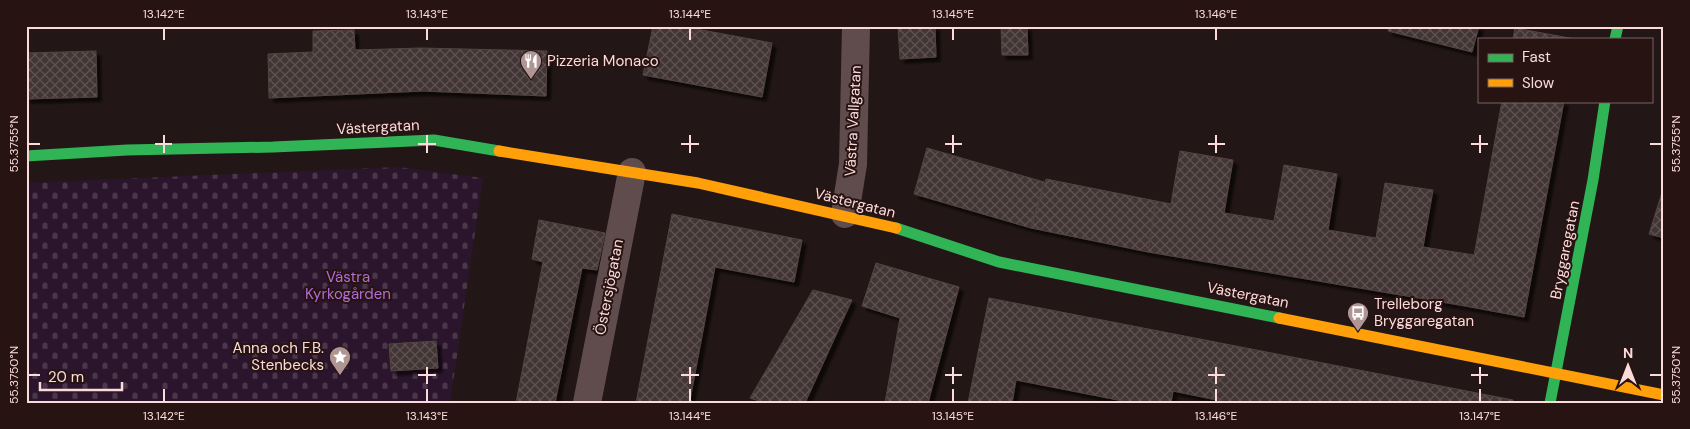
<svg xmlns="http://www.w3.org/2000/svg" width="1690" height="429" viewBox="0 0 1690 429" font-family="'DM Sans',sans-serif">
  <style>
    .cemetery { fill: url(#cemetery-stones) }
    .building { fill: url(#building-cross-hatch); stroke: #544342; filter: url(#shadow) }
    .lines { fill: none; stroke-linecap: round; stroke-linejoin: round }
    .street { stroke: #614c4d; stroke-width: 28 }
    .fast { stroke: #30b455; stroke-width: 11 }
    .slow { stroke: #ff9f0a; stroke-width: 11 }
    .ticks { fill: none; stroke: #fbdbda; stroke-width: 2 }
    .labels { text-anchor: middle; stroke-width: 4; stroke-linejoin: round; paint-order: stroke }
    .poi-label { font-size: 15px; fill: #fbdbda; stroke: #261312; text-anchor: start }
    .street-label { font-size: 15px; fill: #fbdbda; stroke: #261312 }
    .park-label { font-size: 15px; fill: #b16cd5; stroke: #261312 }
    .neatline { fill: none; stroke: #fbdbda; stroke-width: 2 }
    .ticks-label { font-size: 12px; text-anchor: middle; fill: #fbdbda }
  </style>
  <defs>
    <pattern id="cemetery-stones" width="16" height="16" patternUnits="userSpaceOnUse" patternTransform="scale(1.25)"><rect width="16" height="16" fill="#2b152c"/><path d="M2 7V4a2 2 0 0 1 4 0v3zM10 15v-3a2 2 0 0 1 4 0v3z" fill="#4b364a"/></pattern>
    <pattern id="building-cross-hatch" width="8" height="8" patternUnits="userSpaceOnUse" patternTransform="scale(1.25)"><rect width="8" height="8" fill="#433534"/><path d="M0 0l8 8M0 8l8-8" fill="none" stroke="#5f5251"/></pattern>
    <filter id="shadow"><feDropShadow dx="4.5" dy="4.5" stdDeviation="1" flood-color="#0009"/></filter>
  </defs>
  <rect width="100%" height="100%" fill="#221716"/>
  <polygon class="cemetery" points="398,167 483,178 450,403 26,403 26,183"/>
  <g class="building">
    <polygon points="653,26 680,26 772,43 762,97 643,75"/>
    <polygon points="898,26 935,26 936,57 900,59"/>
    <polygon points="1001,26 1027,26 1028,55 1002,55"/>
    <polygon points="1389,26 1479,26 1472,52 1388,31"/>
    <polygon points="1515,28 1575,39 1513,39"/>
    <polygon points="354,30 355,50 421,48 547,51 546,96 423,91 269,98 268,54 313,52 313,31"/>
    <polygon points="96,51 97,97 26,99 26,53"/>
    <polygon points="1502,101 1564,101 1524,317 1465,306"/>
    <polygon points="927,148 1044,182 1031,228 914,194"/>
    <polygon points="1180,151 1233,160 1224,213 1274,221 1284,165 1337,174 1328,230 1376,238 1385,183 1433,190 1423,247 1474,255 1465,306 1148,252 1156,201 1171,204"/>
    <polygon points="1046,179 1156,201 1148,252 1031,228"/>
    <polygon points="1664,186 1664,238 1649,234"/>
    <polygon points="672,214 802,240 794,282 715,267 690,400 694,403 636,403"/>
    <polygon points="539,220 605,233 597,270 582,268 555,403 516,403 543,262 532,259"/>
    <polygon points="876,263 959,287 928,403 885,403 900,318 862,306"/>
    <polygon points="813,290 852,300 805,403 765,403 750,398"/>
    <polygon points="989,298 1513,400 1513,403 1231,403 1173,391 1171,403 1123,403 1123,401 1016,380 1012,403 968,403"/>
    <polygon points="436,341 438,368 391,371 389,344"/>
  </g>
  <g class="lines">
    <g class="street">
      <polyline points="845,214 853,164 856,26"/>
      <polyline points="587,403 632,172"/>
    </g>
    <g class="fast">
      <polyline points="1615,39 1618,26"/>
      <polyline points="26,156 127,150 273,147 434,140 499,151"/>
      <polyline points="896,228 999,262 1279,318"/>
      <polyline points="1550,403 1593,180 1605,101"/>
    </g>
    <g class="slow">
      <polyline points="499,151 698,183 896,228"/>
      <polyline points="1279,318 1664,395"/>
    </g>
  </g>
  <path class="ticks" d="M164,28V40M427,28V40M690,28V40M953,28V40M1216,28V40M164,135V153M427,135V153M690,135V153M953,135V153M1216,135V153M1480,135V153M28,144H40M155,144H172M418,144H436M681,144H699M945,144H962M1208,144H1225M1471,144H1488M1650,144H1662M427,367V384M690,367V384M953,367V384M1216,367V384M1480,367V384M28,375H40M418,375H436M681,375H699M945,375H962M1208,375H1225M1471,375H1488M1650,375H1662M164,389V402M427,389V402M690,389V402M953,389V402M1216,389V402M1480,389V402"/>
  <defs>
    <g id="restaurant-pin" transform="scale(1.125)"><path d="M0 17L-7.5 6A9.5 9.5 0 1 1 7.5 6Z" fill="#af9695" stroke="#261312"/><path d="M-5-6h1v4h1v-4h1v4h1v-4h1v5L-1.5 .5V6h-2V.5L-5-1ZM5-6V6H3V1.5H1.5Q1.5-4 5-6Z" fill="#fff"/></g>
    <g id="bus-pin" transform="scale(1.125)"><path d="M0 17L-7.5 6A9.5 9.5 0 1 1 7.5 6Z" fill="#af9695" stroke="#261312"/><path d="M-5-6H5V4H4V6H2V4H-2V6H-4V4H-5ZM-3.5-4V0h7V-4ZM-3.5 1.2v1.5H-2V1.2ZM2 1.2v1.5H3.5V1.2Z" fill="#fff"/></g>
    <g id="sight-pin" transform="scale(1.125)"><path d="M0 17L-7.5 6A9.5 9.5 0 1 1 7.5 6Z" fill="#af9695" stroke="#261312"/><path d="M0-6L1.8-2.2L6-1.7L2.9 1.2L3.7 5.4L0 3.3L-3.7 5.4L-2.9 1.2L-6-1.7L-1.8-2.2Z" fill="#fff"/></g>
  </defs>
  <g fill-rule="evenodd">
    <use href="#restaurant-pin" x="531" y="61"/>
    <use href="#bus-pin" x="1358" y="313"/>
    <use href="#sight-pin" x="340" y="357"/>
  </g>
  <g class="labels">
    <g class="poi-label">
      <text x="547" y="66">Pizzeria Monaco</text>
      <text x="1374" y="309">Trelleborg<tspan x="1374" dy="17">Bryggaregatan</tspan></text>
      <text x="324" y="353" text-anchor="end">Anna och F.B.<tspan x="324" dy="17">Stenbecks</tspan></text>
    </g>
    <g class="street-label">
      <text transform="translate(853 121) rotate(-87)" y="5">Västra Vallgatan</text>
      <text transform="translate(378 127) rotate(-3)" y="5">Västergatan</text>
      <text transform="translate(855 203) rotate(14)" y="5">Västergatan</text>
      <text transform="translate(1565 250) rotate(-79)" y="5">Bryggaregatan</text>
      <text transform="translate(609 287) rotate(-79)" y="5">Östersjögatan</text>
      <text transform="translate(1248 295) rotate(11)" y="5">Västergatan</text>
    </g>
    <g class="park-label">
      <text x="348" y="282">Västra<tspan x="348" dy="17">Kyrkogården</tspan></text>
    </g>
  </g>
  <rect width="1690" height="429" fill="none" stroke="#261312" stroke-width="55"/>
  <rect x="1478" y="38" width="175" height="65" fill="#261312" stroke="#7b6362"/>
  <rect x="1488" y="54" width="25" height="8" fill="#30b455" stroke="#7b6362"/>
  <text x="1522" y="62" font-size="15" fill="#fbdbda">Fast</text>
  <rect x="1488" y="79" width="25" height="8" fill="#ff9f0a" stroke="#7b6362"/>
  <text x="1522" y="88" font-size="15" fill="#fbdbda">Slow</text>
  <g transform="translate(1628 366)" stroke="#261312" stroke-width="4" paint-order="stroke">
  <path d="M0-4L9 19L0 12L-9 19Z" fill="#fbdbda"/>
  <text y="-8" font-size="14" font-weight="bold" text-anchor="middle" fill="#fbdbda">N</text>
  </g>
  <path d="M40 382v8h82v-8" fill="none" stroke="#fbdbda" stroke-width="2.5"/>
  <text x="48" y="382" font-size="15" fill="#fbdbda" stroke="#261312" stroke-width="4" paint-order="stroke">20 m</text>
  <rect x="28" y="28" width="1634" height="374" class="neatline"/>
  <g class="ticks-label">
    <text x="164" y="18">13.142°E</text>
    <text x="427" y="18">13.143°E</text>
    <text x="690" y="18">13.144°E</text>
    <text x="953" y="18">13.145°E</text>
    <text x="1216" y="18">13.146°E</text>
    <text transform="translate(14 144) rotate(-90)" y="4">55.3755°N</text>
    <text transform="translate(1676 144) rotate(-90)" y="4">55.3755°N</text>
    <text transform="translate(14 375) rotate(-90)" y="4">55.3750°N</text>
    <text transform="translate(1676 375) rotate(-90)" y="4">55.3750°N</text>
    <text x="164" y="420">13.142°E</text>
    <text x="427" y="420">13.143°E</text>
    <text x="690" y="420">13.144°E</text>
    <text x="953" y="420">13.145°E</text>
    <text x="1216" y="420">13.146°E</text>
    <text x="1480" y="420">13.147°E</text>
  </g>
</svg>
